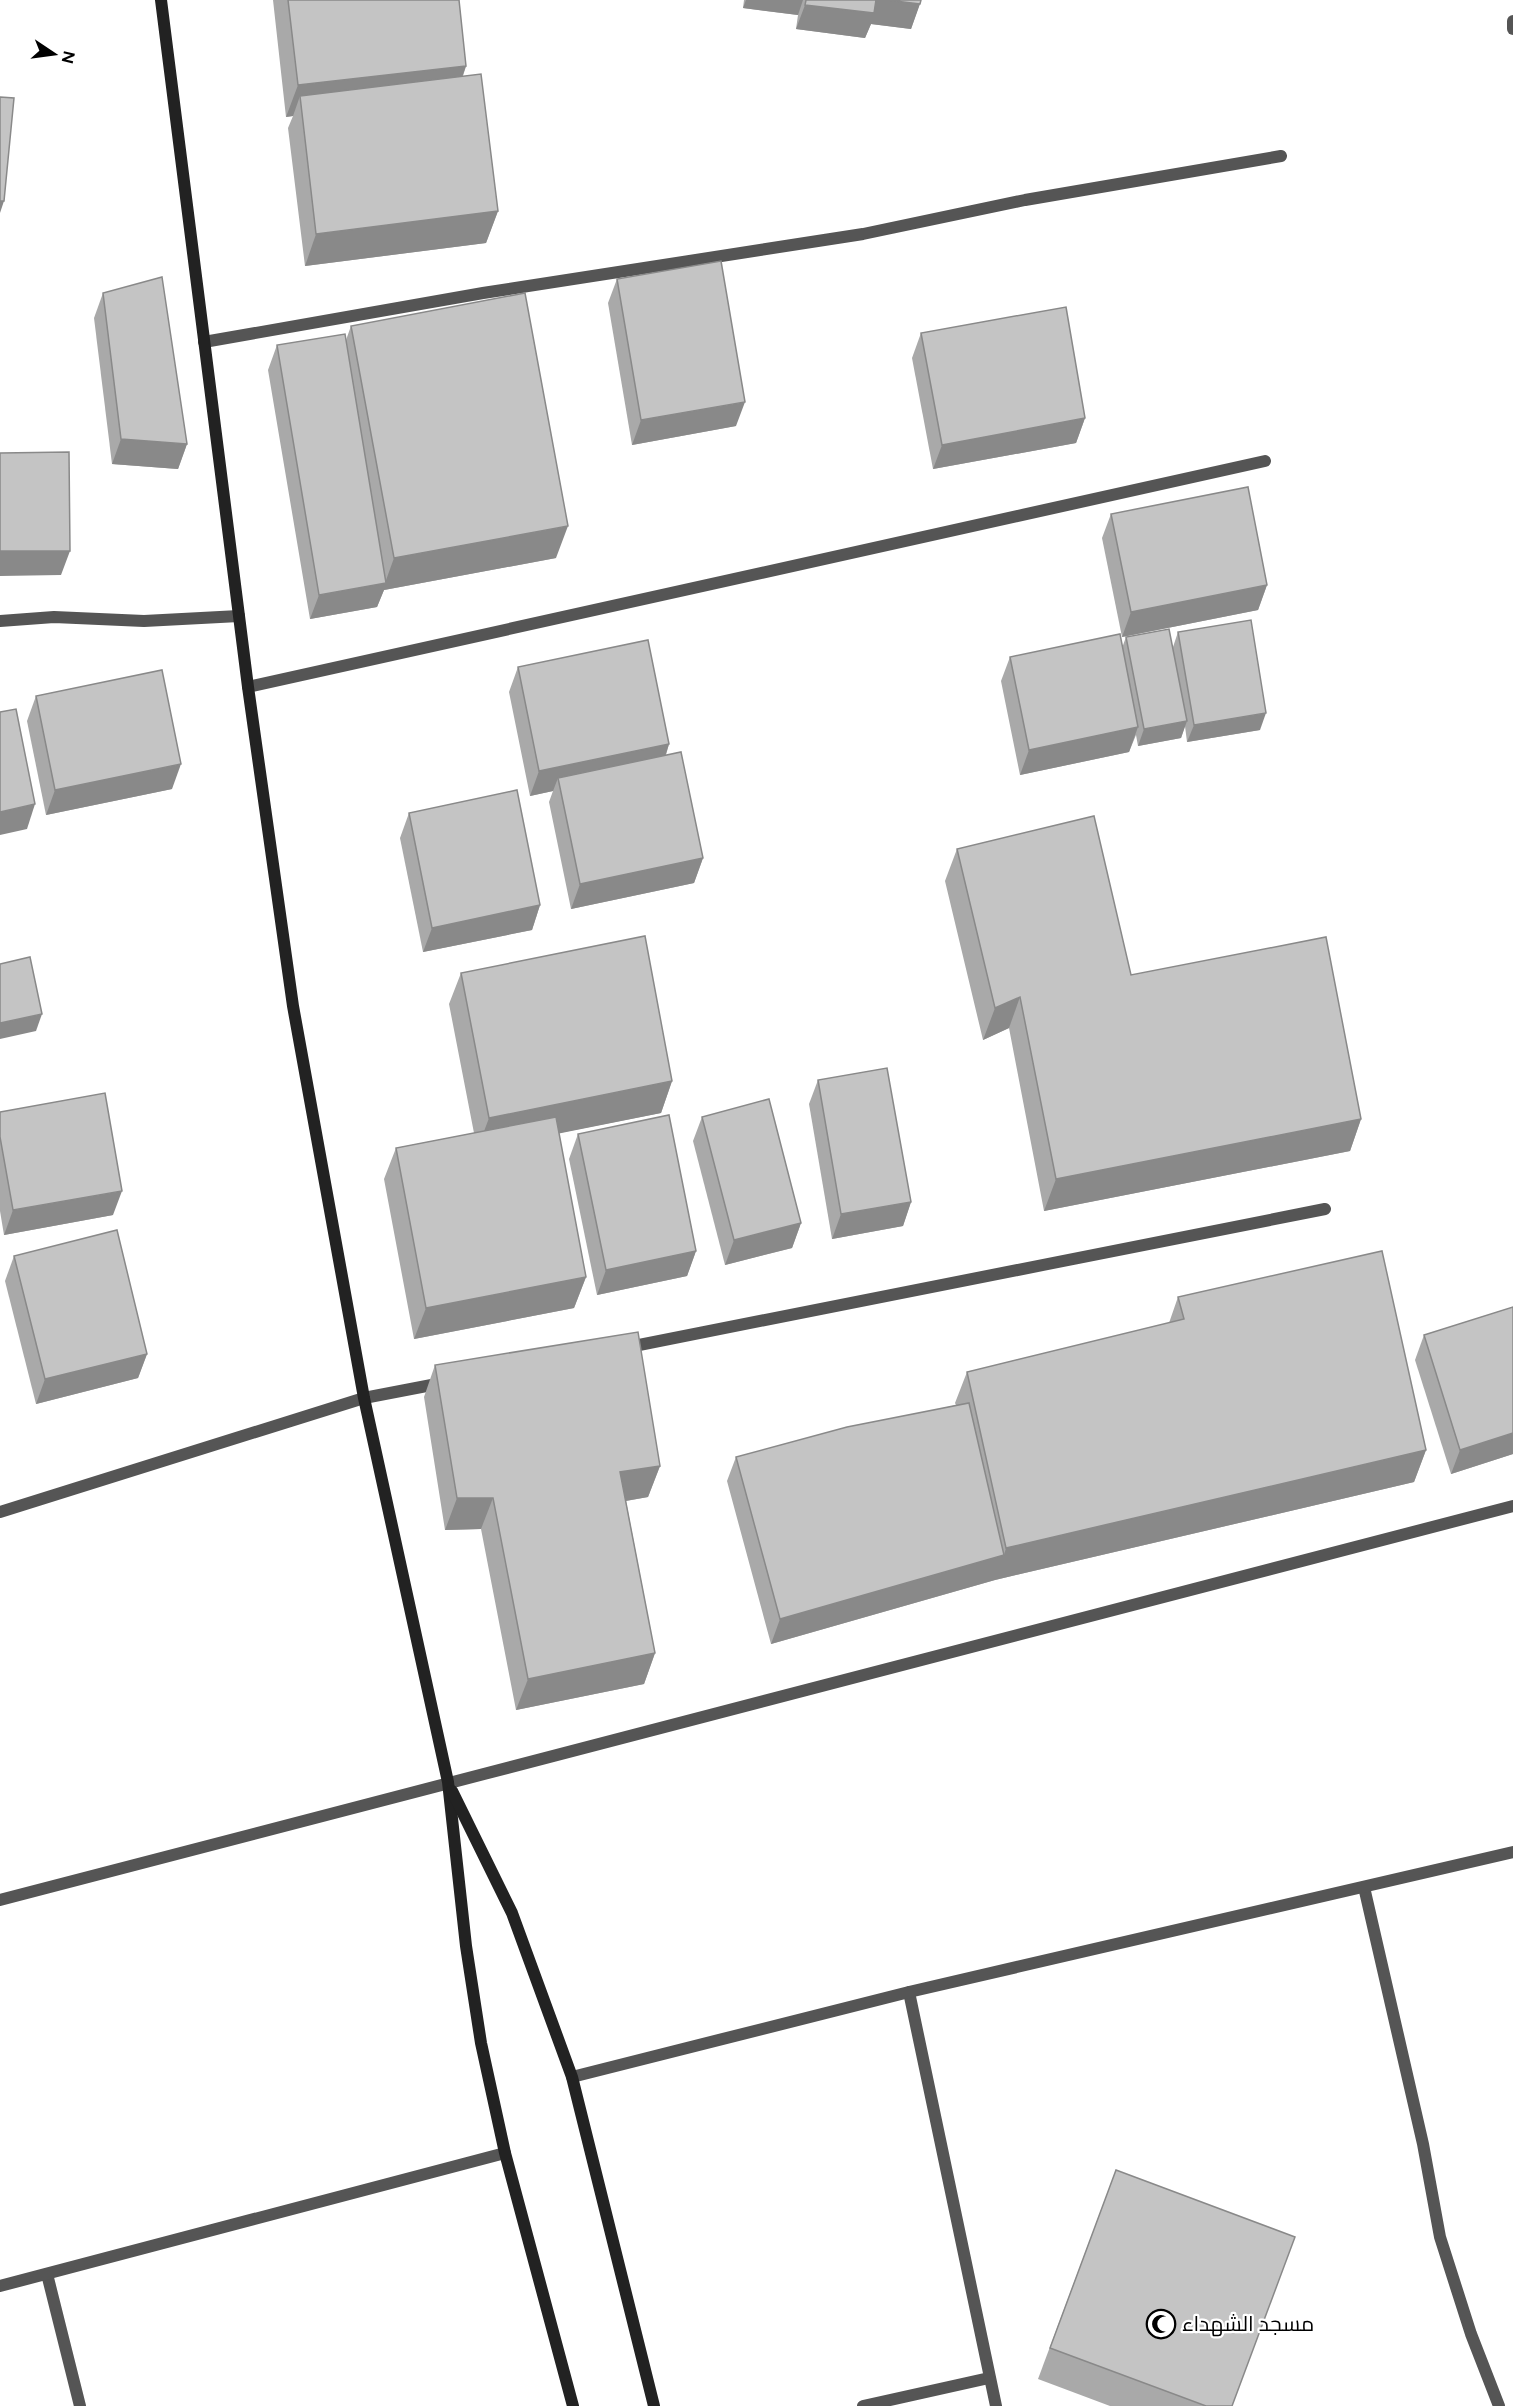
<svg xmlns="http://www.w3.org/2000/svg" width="1513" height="2406" viewBox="0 0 1513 2406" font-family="Figtree,Cairo,sans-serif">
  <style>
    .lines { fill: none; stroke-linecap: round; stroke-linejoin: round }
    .lane { stroke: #555; stroke-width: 12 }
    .street { stroke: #555; stroke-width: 12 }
    .secondary { stroke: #222; stroke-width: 12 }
    .wall { fill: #a9a9a9 }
    .shaded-wall { fill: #898989 }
    .building { fill: #c4c4c4; stroke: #898989; stroke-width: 1.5 }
    .labels { text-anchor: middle; stroke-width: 4.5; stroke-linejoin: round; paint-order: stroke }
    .poi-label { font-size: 21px; fill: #000; stroke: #fff; text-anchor: start }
  </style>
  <rect width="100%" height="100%" fill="#fff"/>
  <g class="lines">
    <polyline class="lane" points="863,2406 989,2378"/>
    <g class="street">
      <polyline points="1513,21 1513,29"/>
      <polyline points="204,342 483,293 863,234 1025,200 1281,156"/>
      <polyline points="0,621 54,617 144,621 239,616"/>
      <polyline points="248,687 1265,461"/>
      <polyline points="624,1348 1325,1209"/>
      <polyline points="0,1512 364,1398 442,1383"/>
      <polyline points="1364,1887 1423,2144 1440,2237 1471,2334 1499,2406"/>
      <polyline points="0,1900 1513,1506"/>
      <polyline points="909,1992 996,2406"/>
      <polyline points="572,2077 909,1992 1513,1852"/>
      <polyline points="47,2274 80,2406"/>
      <polyline points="0,2286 505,2153"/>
    </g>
    <g class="secondary">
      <polyline points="161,0 248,687 293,1006 364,1398 448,1782 466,1946 481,2043 505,2153 573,2406"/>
      <polyline points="452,1791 512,1913 572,2077 654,2406"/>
    </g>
  </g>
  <g class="wall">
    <polygon points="273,0 459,0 466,66 463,76 498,211 486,243 305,266 288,128 293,116 286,117"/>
    <polygon points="744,0 921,0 911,29 871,24 865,38 796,29 798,15 743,8"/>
    <polygon points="617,279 736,426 632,445 608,303"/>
    <polygon points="103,293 187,444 178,469 112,464 94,318"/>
    <polygon points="351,326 556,558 384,590 377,607 310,619 268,370 277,345 346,340"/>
    <polygon points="921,333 1085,418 1076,443 933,469 912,358"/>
    <polygon points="1111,514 1267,585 1258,610 1122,637 1102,538"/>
    <polygon points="1178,632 1260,730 1187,742 1185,726 1181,738 1138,746 1136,735 1129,752 1020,775 1001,681 1010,657 1122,648 1126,637 1173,647"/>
    <polygon points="518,667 669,744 666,755 703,858 694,883 571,909 549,802 553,791 530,796 509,692"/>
    <polygon points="36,696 172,789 46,815 27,721"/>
    <polygon points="409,813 540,905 532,930 423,952 400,838"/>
    <polygon points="957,849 1131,975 1361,1119 1350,1151 1044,1211 1009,1028 983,1040 945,881"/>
    <polygon points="461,973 672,1081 661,1113 559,1133 586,1277 574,1308 414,1339 384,1179 396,1148 474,1133 449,1004"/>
    <polygon points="818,1080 911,1202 903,1226 832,1239 809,1104"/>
    <polygon points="0,1112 113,1215 4,1235 0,1211"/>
    <polygon points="702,1117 801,1223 792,1248 725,1265 693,1141"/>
    <polygon points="578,1134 696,1251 687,1276 597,1295 569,1159"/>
    <polygon points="14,1256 147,1354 138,1378 36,1404 5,1281"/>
    <polygon points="1178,1297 1426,1450 1414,1482 995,1580 771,1644 727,1481 736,1457 956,1405 955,1403 967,1372 1169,1323"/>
    <polygon points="1513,1307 1513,1454 1451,1474 1415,1360 1424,1335"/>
    <polygon points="435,1365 660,1466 648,1497 626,1501 655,1653 644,1684 516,1710 481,1529 445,1530 424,1397"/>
    <polygon points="1116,2170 1232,2406 1110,2406 1038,2379"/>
  </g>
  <g class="shaded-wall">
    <polygon points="746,0 803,0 798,15 743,8"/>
    <polygon points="875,0 887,0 920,4 911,29 871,24 865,38 796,29 805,5"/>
    <polygon points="466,66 455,97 300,96 293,116 286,117 298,85"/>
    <polygon points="0,201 4,201 0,213"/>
    <polygon points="498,211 486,243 305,266 316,234"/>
    <polygon points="745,402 736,426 632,445 641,420"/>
    <polygon points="1085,418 1076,443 933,469 942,445"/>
    <polygon points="121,439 187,444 178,469 112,464"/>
    <polygon points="568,526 556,558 384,590 377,607 310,619 319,595 385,583 394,558"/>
    <polygon points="0,551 70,551 61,575 0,576"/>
    <polygon points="1267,585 1258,610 1122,637 1131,612"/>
    <polygon points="1266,713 1260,730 1187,742 1194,725"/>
    <polygon points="1187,721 1181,738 1138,746 1144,729"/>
    <polygon points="1138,727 1129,752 1020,775 1029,750"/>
    <polygon points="669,744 661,769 558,778 553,791 530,796 539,771"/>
    <polygon points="181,764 172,789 46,815 55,790"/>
    <polygon points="35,804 27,829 0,835 0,812"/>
    <polygon points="703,858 694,883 571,909 580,884"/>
    <polygon points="540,905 532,930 423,952 432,928"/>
    <polygon points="1020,997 1009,1028 983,1040 995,1008"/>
    <polygon points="42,1014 36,1031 0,1039 0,1023"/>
    <polygon points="672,1081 661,1113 477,1150 489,1118"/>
    <polygon points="1361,1119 1350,1151 1044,1211 1056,1179"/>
    <polygon points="122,1191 113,1215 4,1235 13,1210"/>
    <polygon points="911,1202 903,1226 832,1239 841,1214"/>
    <polygon points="801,1223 792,1248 725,1265 734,1240"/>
    <polygon points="696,1251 687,1276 597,1295 606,1270"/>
    <polygon points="586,1277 574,1308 414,1339 426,1308"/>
    <polygon points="147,1354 138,1378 36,1404 45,1379"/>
    <polygon points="1513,1433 1513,1454 1451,1474 1460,1450"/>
    <polygon points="1426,1450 1414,1482 995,1580 771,1644 780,1619 1004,1555 1006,1548"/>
    <polygon points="660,1466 648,1497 608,1504 620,1472"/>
    <polygon points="457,1498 493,1498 481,1529 445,1530"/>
    <polygon points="655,1653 644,1684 516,1710 528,1679"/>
  </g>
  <g class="building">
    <polygon points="288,0 459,0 466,66 298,85"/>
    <polygon points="806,0 876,0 874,13 805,5"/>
    <polygon points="887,0 921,0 920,4"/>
    <polygon points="481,74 498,211 316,234 300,96"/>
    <polygon points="0,97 14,98 4,201 0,201"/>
    <polygon points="721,261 745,402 641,420 617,279"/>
    <polygon points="162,277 187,444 121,439 103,293"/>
    <polygon points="525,293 568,526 394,558 351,326"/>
    <polygon points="1066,307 1085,418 942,445 921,333"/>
    <polygon points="345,334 386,583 319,595 277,345"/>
    <polygon points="69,452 70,551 0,551 0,453"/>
    <polygon points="1248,487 1267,585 1131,612 1111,514"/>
    <polygon points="1251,620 1266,713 1194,725 1178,632"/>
    <polygon points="1169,629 1187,721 1144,729 1126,637"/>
    <polygon points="1120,634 1138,727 1029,750 1010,657"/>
    <polygon points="648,640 669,744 539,771 518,667"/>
    <polygon points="162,670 181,764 55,790 36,696"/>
    <polygon points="16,709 35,804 0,812 0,712"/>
    <polygon points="681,752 703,858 580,884 558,778"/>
    <polygon points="517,790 540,905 432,928 409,813"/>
    <polygon points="1094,816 1131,975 1326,937 1361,1119 1056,1179 1020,997 995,1008 957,849"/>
    <polygon points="645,936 672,1081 489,1118 461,973"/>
    <polygon points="30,957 42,1014 0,1023 0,964"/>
    <polygon points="887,1068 911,1202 841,1214 818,1080"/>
    <polygon points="105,1093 122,1191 13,1210 0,1137 0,1112"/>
    <polygon points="769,1099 801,1223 734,1240 702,1117"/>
    <polygon points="669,1115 696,1251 606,1270 578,1134"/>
    <polygon points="556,1117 586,1277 426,1308 396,1148"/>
    <polygon points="117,1230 147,1354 45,1379 14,1256"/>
    <polygon points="1382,1251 1426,1450 1006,1548 967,1372 1184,1319 1178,1297"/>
    <polygon points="1513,1307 1513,1433 1460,1450 1424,1335"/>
    <polygon points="638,1332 660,1466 620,1472 655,1653 528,1679 493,1498 457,1498 435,1365"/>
    <polygon points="969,1403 1004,1555 780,1619 736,1457 847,1427"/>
    <polygon points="1116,2170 1295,2237 1232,2406 1206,2406 1050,2348"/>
  </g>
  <defs>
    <g id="mosque-ring" transform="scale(1.5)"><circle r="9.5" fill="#fff" stroke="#000" stroke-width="1.5"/><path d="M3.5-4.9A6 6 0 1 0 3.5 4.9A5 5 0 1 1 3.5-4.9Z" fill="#000"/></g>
  </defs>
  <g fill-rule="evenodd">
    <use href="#mosque-ring" x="1161" y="2324"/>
  </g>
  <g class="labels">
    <g class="poi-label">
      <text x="1182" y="2331">مسجد الشهداء</text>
    </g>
  </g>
  <g transform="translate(54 54) rotate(103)" stroke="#ffffff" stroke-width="4.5" paint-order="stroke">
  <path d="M0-4.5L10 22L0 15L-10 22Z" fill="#000000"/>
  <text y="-9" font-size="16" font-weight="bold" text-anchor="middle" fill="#000000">N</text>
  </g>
</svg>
